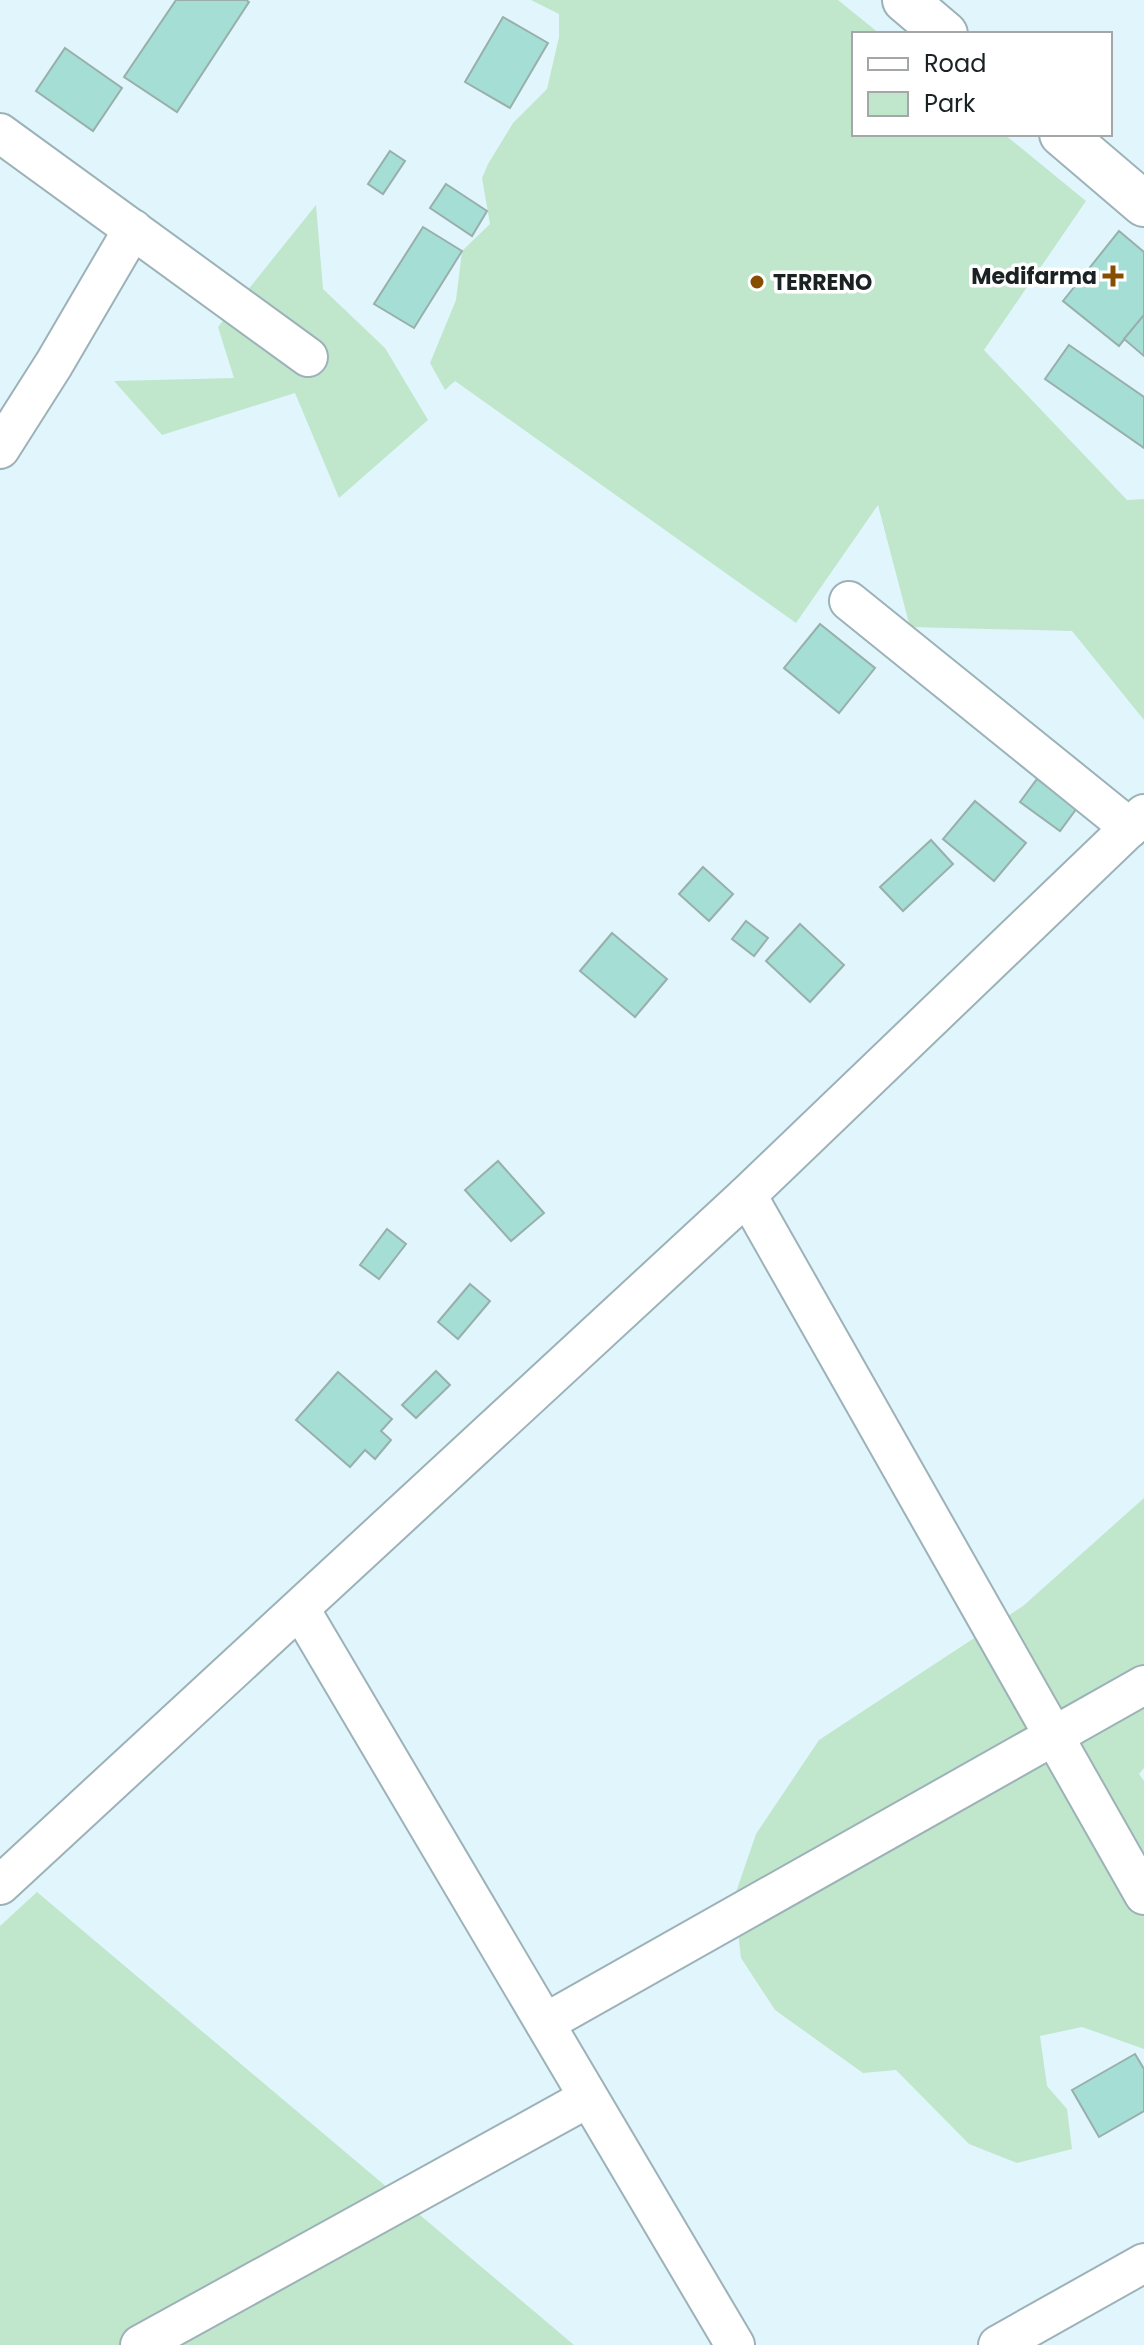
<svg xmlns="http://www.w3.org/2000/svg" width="1144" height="2345" viewBox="0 0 1144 2345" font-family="Poppins,sans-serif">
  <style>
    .green { fill: #c0e7cc }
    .building { fill: #a5ded5; stroke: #98afab; stroke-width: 2 }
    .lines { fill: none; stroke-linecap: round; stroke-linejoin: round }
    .minor-casing { stroke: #9db2b8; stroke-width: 42 }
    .secondary-casing { stroke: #9db2b8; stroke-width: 48 }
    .minor { stroke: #fff; stroke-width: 38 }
    .secondary { stroke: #fff; stroke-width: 44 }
    .poi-dot { fill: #874e00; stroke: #fff; stroke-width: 3 }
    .labels { text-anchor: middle; stroke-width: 7; stroke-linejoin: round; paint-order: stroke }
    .poi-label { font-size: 22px; font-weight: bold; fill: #1a2224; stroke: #fff; text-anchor: end }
  </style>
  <rect width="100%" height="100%" fill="#e0f6fc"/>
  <g class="green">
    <polygon points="531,0 838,0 880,34 854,34 854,134 1004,134 1086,201 984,350 1127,500 1144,499 1144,720 1072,631 910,627 878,505 796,623 455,381 445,390 430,363 456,300 462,251 490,224 482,178 488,164 513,123 547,89 559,37 559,14"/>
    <polygon points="316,205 323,289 385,348 428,420 339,498 295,393 162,435 114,381 234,378 218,327"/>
    <polygon points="1144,1498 1144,1768 1139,1774 1144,1781 1144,2049 1082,2027 1040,2036 1047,2086 1067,2109 1072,2149 1017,2163 969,2144 896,2070 863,2073 775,2010 741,1958 734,1898 756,1834 819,1740 1023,1606"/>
    <polygon points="37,1892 574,2345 0,2345 0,1926"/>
  </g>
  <g class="building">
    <polygon points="176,0 246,0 249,2 177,112 124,77"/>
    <polygon points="503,17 548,43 510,108 465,82"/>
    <polygon points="65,48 122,88 93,131 36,91"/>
    <polygon points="390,151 405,161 383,194 368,184"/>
    <polygon points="446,184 487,211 472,236 430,208"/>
    <polygon points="423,227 462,251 414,328 374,304"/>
    <polygon points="1119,231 1144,252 1144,315 1119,346 1063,301"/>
    <polygon points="1144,315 1144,356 1124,339"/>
    <polygon points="1069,345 1144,397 1144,448 1045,379"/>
    <polygon points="820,624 875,668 839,713 784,668"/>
    <polygon points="1037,779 1077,808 1060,831 1020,802"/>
    <polygon points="975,801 1026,843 994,881 943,839"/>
    <polygon points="931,840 953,864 903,911 880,887"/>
    <polygon points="703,867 733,894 709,921 679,894"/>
    <polygon points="746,921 768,938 754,956 732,939"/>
    <polygon points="800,924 844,965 810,1002 766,961"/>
    <polygon points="612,933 667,979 635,1017 580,971"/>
    <polygon points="498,1161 544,1213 511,1241 465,1190"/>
    <polygon points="387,1229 406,1244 379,1279 360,1265"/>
    <polygon points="470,1284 490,1301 458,1339 438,1322"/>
    <polygon points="436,1371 450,1385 416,1418 402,1405"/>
    <polygon points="338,1372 392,1419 381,1431 391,1440 375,1459 365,1450 350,1467 296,1420"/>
    <polygon points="1135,2054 1144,2069 1144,2111 1099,2137 1072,2090"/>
  </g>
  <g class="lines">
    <g class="minor-casing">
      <g id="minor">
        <polyline points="0,133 308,357"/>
        <polyline points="0,449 54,364 133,229"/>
        <polyline points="849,601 1130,828"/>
        <polyline points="747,1195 1144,1895"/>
        <polyline points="300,1609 735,2345"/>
        <polyline points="0,1885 747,1195 1144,814"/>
        <polyline points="545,2023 1144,1685"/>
        <polyline points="140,2345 588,2098"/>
        <polyline points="998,2345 1144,2263"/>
      </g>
    </g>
    <g class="secondary-casing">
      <g id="secondary">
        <polyline points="905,0 945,34"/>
        <polyline points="1062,134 1144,204"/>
      </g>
    </g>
    <use href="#minor" class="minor"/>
    <use href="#secondary" class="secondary"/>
  </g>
  <g class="poi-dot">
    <path d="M1109 264h8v8h8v8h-8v8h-8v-8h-8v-8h8z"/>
    <circle cx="757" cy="282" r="8"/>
  </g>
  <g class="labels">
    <g class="poi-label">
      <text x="1097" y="284">Medifarma</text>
      <text x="773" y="290" text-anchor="start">TERRENO</text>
    </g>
  </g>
  <rect x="852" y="32" width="260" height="104" fill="#ffffff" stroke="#a3a7a7" stroke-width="2"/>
  <rect x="868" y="58" width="40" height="12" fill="#ffffff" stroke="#a3a7a7" stroke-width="2"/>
  <text x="924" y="72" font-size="24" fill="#1a2224">Road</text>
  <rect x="868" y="92" width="40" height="24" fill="#c0e7cc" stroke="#a3a7a7" stroke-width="2"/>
  <text x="924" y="112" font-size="24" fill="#1a2224">Park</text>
</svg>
